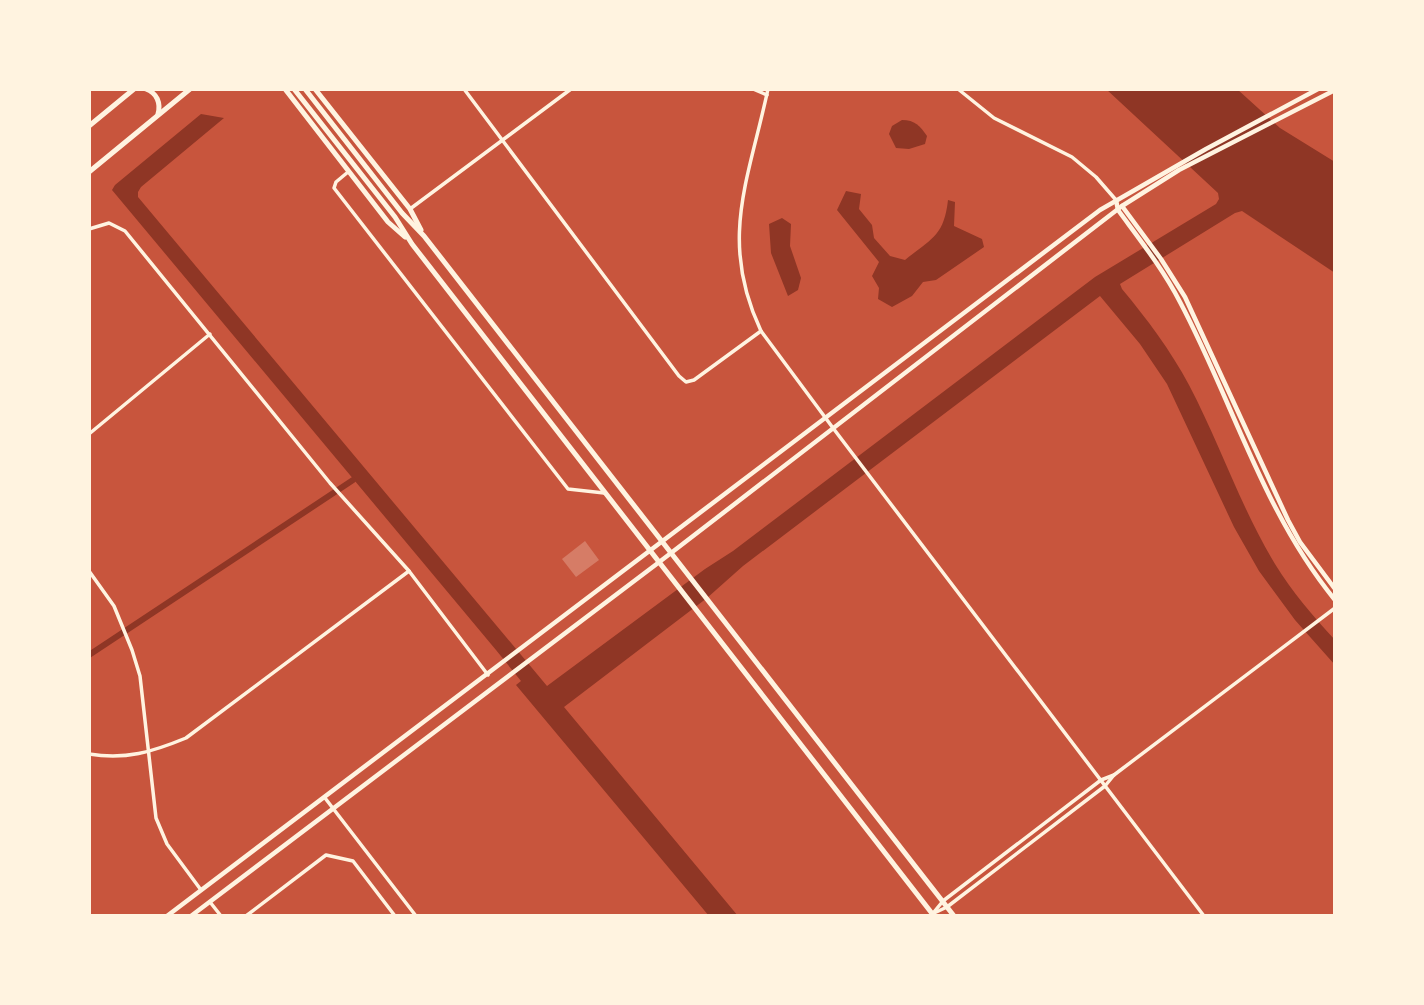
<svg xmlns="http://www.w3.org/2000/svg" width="1424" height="1005" viewBox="0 0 1424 1005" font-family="'IBM Plex Sans',sans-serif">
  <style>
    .water { fill: #8f3625 }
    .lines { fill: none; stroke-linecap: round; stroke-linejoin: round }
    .canal { stroke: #8f3625; stroke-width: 6 }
    .building { fill: #d67c66 }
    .minor { stroke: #fff3e0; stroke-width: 3.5 }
    .tertiary { stroke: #fff3e0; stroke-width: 3.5 }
    .secondary { stroke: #fff3e0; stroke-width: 4.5 }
    .primary { stroke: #fff3e0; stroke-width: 5 }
  </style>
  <rect width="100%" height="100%" fill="#c8553d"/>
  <g class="water">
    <path d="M1106,89H1237L1280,128L1335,162V273L1242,211L1235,213L1120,284L1122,289C1147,319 1171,351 1189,385C1220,444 1241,508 1275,564C1292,592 1313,616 1335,640V665L1295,620L1259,571L1234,527L1167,384L1140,344L1100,296L743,566L707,598L564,707L738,916H709L516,685L521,681L496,650L112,190L115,185L201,114L224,118L141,187L138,192V197L547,686L705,569L733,551L1095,277L1216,204L1219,199L1218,193Z"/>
    <path d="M902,120C915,120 920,126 927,136L925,144L909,149L896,148L889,134L892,126Z"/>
    <path d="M846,191L861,194L859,209L872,225L874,238L890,256L905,260C932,238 944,236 948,200L955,202L954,226L982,239L984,247L936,280L923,282L912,296L892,307L878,299L879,288L872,276L879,262L837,210Z"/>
    <polygon points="782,218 791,224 790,246 801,278 798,290 788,296 771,253 769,224"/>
  </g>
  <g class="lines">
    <polyline class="canal" points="89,655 353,480"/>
  </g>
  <polygon class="building" points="585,541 599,560 576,577 562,559"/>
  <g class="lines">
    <g class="minor">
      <polyline points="348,172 336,182 334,188 568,489 604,493"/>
      <polyline points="89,229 109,223 125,231 330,483 409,571 488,675"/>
      <polyline points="89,434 210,334"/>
      <polyline points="89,571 114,606 132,650 140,676 156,818 167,844 201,890"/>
      <path d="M89,754C126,760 152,752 186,738L409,571"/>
      <polyline points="210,902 221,916"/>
      <polyline points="246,916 326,855 353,861 395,916"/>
    </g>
    <g class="tertiary">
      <polyline points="464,89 679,376 686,382 694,380 761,331"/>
      <polyline points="753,89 767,95"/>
      <path d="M768,89C749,179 718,240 761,331L833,428L1204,916"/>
      <polyline points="958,89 994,118 1072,157 1096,177 1116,200"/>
      <polyline points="410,209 571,89"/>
      <polyline points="325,798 416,916"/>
      <polyline points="934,912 943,901 1101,780 1114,775"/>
      <polyline points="932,914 947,907 1105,786 1114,775 1335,608"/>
    </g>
    <g class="secondary">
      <path d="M1116,200L1118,210C1140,240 1163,269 1180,302C1233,402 1263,512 1335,600"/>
      <polyline points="1122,206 1161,259 1185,297 1288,520 1300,542 1335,589"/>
      <polyline points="167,916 1100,210 1206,149 1318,89"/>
      <polyline points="191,916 658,563 1122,206 1179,170 1335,90"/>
    </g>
    <g class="primary">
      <path d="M146,89C157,93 161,103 158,114"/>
      <polyline points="285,89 388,222 405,237"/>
      <polyline points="294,89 395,217 412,244 934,916"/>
      <polyline points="305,89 402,213 424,236 954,916"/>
      <polyline points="315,89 410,209 421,230"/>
      <polyline points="89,126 134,89"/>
      <polyline points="89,172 190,89"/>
    </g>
  </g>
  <rect width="1424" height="1005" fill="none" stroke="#fff3e0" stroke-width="182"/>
</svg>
